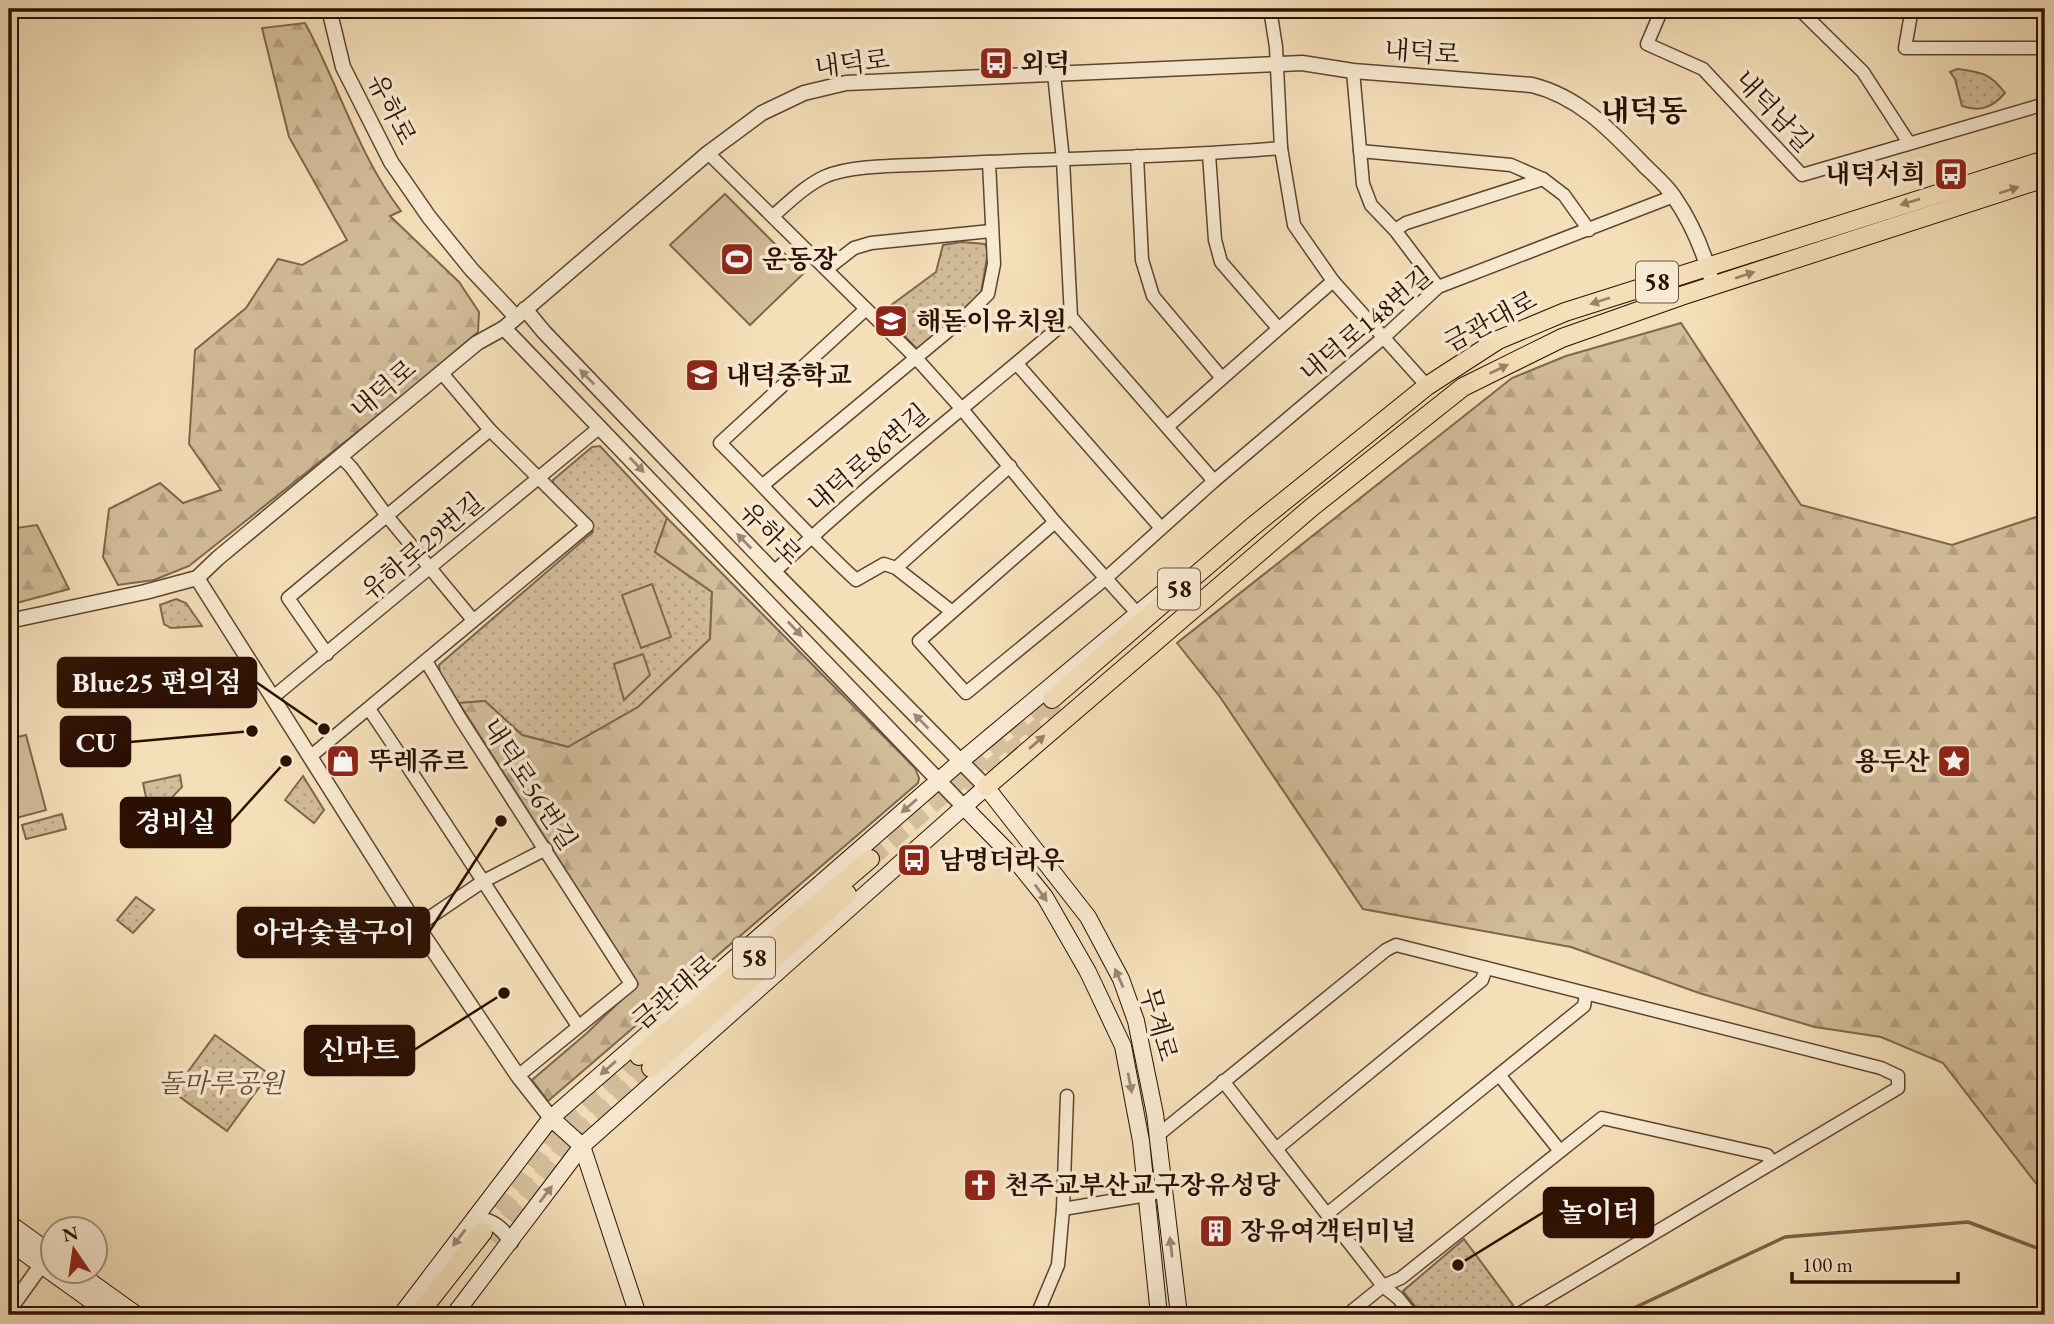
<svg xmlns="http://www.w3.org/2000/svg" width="2054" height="1324" viewBox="0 0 2054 1324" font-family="'EB Garamond','Noto Serif KR',serif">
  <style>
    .grass { fill: url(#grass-dots); stroke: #7f664e; stroke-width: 2 }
    .forest { fill: url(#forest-firs); stroke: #7f664e; stroke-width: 2 }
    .pitch { fill: #d3bc9a; stroke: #7f664e; stroke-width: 2 }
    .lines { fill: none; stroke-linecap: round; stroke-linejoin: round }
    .stream { stroke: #7b614b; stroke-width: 3.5 }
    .primary-tunnel { stroke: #d7c09e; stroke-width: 18; stroke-dasharray: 18 9; stroke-linecap: butt }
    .minor-casing { stroke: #5e4330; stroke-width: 15 }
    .tertiary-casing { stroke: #5e4330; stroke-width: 17 }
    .secondary-casing { stroke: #2b0f02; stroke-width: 18 }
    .primary-casing { stroke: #2b0f02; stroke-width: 20 }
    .minor { stroke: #f8ead2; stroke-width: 12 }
    .tertiary { stroke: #f8ead2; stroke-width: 14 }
    .secondary { stroke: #f8ead2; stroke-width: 16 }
    .primary { stroke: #f5dfb9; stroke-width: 18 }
    .oneway { fill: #9a8167 }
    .oneway2 { fill: #9c8774 }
    .labels { text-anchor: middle; stroke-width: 7; stroke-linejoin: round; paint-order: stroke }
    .shield { fill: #f8ead2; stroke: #685140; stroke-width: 2 }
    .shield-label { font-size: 24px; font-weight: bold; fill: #2b0f02 }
    .street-label { font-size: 26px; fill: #2b0f02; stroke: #f8ead2 }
    .poi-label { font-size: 26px; font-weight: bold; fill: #2b0f02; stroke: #f8ead2; text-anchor: start }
    .park-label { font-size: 26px; font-style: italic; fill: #664c37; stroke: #f8ead2 }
    .quarter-label { font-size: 30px; font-weight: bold; fill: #2b0f02; stroke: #f8ead2 }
    .leader { fill: none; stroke: #2b0f02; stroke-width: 2.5 }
    .callout-dot { fill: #2b0f02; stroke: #f8ead2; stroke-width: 2.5 }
    .callout { fill: #2b0f02; stroke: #2b0f02; stroke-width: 2.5 }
    .callout-label { font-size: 28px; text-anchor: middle; font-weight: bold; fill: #fff }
  </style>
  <defs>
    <pattern id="grass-dots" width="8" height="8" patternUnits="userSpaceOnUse" patternTransform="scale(1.75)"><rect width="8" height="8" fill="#d3bc9a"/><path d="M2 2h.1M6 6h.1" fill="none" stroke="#b5a083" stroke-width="1.8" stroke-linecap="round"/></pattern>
    <pattern id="forest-firs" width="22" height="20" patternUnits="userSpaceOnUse" patternTransform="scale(1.75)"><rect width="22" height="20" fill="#d3bc9a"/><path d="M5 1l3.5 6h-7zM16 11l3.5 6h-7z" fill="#b5a083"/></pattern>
  </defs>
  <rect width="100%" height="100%" fill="#f5dfb9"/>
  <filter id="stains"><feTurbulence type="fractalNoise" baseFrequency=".00286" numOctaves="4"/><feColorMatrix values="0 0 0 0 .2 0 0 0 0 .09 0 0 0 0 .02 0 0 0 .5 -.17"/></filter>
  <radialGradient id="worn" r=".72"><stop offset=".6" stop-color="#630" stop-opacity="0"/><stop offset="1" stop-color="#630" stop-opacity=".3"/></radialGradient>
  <g class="grass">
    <path d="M1957,69C1981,72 1990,73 2005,93C1992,108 1980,112 1962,106L1955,79L1950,72Z"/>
    <polygon points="962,242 985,244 988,252 981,293 918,350 882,312 936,272 943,245"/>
    <polygon points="600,446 667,518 655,552 712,592 710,639 638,707 568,747 522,735 485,701 459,703 440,674 439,665 593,532 553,486 553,480 592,447"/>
    <polygon points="176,599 186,603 202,626 171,628 164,624 160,605"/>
    <polygon points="180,775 182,787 159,811 147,802 143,783"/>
    <polygon points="303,776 324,810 314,823 285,800"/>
    <polygon points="62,814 66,829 26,839 22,825"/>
    <polygon points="136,897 154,910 133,933 117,920"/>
    <polygon points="215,1035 269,1074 227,1131 173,1092"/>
    <polygon points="1464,1239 1513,1305 1500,1315 1422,1315 1403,1291"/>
  </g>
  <g class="forest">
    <polygon points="97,9 182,9 178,18"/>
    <path d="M305,23C339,85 358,155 401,211L390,216L459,282L479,312L478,332L400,398L189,566L154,580L118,585L103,557L109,509L160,483L183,503L221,490L189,444L195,350L246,308L278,259L302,265L347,240L289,137L262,28Z"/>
    <polygon points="1681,323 1801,505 1952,545 2039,516 2045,517 2045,1195 1943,1063 1881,1037 1815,1027 1699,993 1571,947 1363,909 1220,697 1177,643 1512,378 1566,356"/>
    <polygon points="667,518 915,768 919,778 918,783 548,1101 532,1080 587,1033 638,984 459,703 485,701 522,735 568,747 638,707 710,639 712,592 655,552"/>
    <polygon points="37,525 69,589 9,605 9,529"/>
  </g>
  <g class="pitch">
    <polygon points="725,194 804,273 750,325 670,245"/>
    <polygon points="652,584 671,637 641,648 622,595"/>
    <polygon points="643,654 650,675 624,700 614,664"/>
    <polygon points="26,735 46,810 9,820 9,739"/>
  </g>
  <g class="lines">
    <polyline class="stream" points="1619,1315 1785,1237 1968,1222 2045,1251"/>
    <g class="primary-tunnel">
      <polyline points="966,789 1061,709"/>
      <polyline points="870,859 1052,699"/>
      <polyline points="483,1232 564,1125 639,1056"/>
      <polyline points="491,1240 566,1145 651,1068"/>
    </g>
    <g class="minor-casing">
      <g id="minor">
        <polyline points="1270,9 1276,47 1281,148 1294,225 1333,281 1427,386"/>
        <polyline points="1662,9 1647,44 1703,69 1802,175 2045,104"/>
        <polyline points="1799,9 1863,72 1909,143"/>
        <polyline points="1915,9 1911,14 1905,48 2039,48 2045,52"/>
        <polyline points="1353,71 1363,184 1371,205 1395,230 1438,287"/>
        <polyline points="1054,74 1063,160 1071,317 1214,481"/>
        <polyline points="1360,151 1511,165 1543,179 1564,195 1589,230"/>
        <polyline points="708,153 916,358 961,408 1055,522 1137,613"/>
        <polyline points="1209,154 1215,240 1221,262 1278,328"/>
        <polyline points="1137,156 1142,260 1153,296 1221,377"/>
        <path d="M773,216C789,202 805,186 824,177C852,164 908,166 940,164C1054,158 1168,158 1281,148"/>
        <polyline points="1395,230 1406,223 1543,179"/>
        <polyline points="827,269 854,248 871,243 991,231"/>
        <path d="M866,309L720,443C766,488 808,536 856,580L884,564L896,568L951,611"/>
        <polyline points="1017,364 1161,528"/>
        <polyline points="1168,426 1333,281"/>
        <polyline points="340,456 351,467 387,516 473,620"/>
        <polyline points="763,485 965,317 988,294 994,264 989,162"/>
        <polyline points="1055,522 919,641 966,693 1105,579 1214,481 1383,338 1438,287 1674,196"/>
        <polyline points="896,568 1010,466"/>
        <path d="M774,572C869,482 972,402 1071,317"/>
        <polyline points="327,654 288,598 490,430"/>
        <polyline points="426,661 460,718 631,984 518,1076"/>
        <polyline points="272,698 600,427"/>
        <path d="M369,709C440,813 508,921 578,1026"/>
        <polyline points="311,756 587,526 490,430 441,372"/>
        <polyline points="417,926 482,882 546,849"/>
        <polyline points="1500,1076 1560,1151"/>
        <polyline points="1223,1081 1383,1286 1398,1298 1412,1315"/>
        <polyline points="1158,1135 1386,950 1396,945 1881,1068 1898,1076 1898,1088 1517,1315"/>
        <polyline points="1276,1149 1482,980 1486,968"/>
        <polyline points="1063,1209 1153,1194"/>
        <polyline points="1327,1214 1584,1006 1586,994"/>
        <polyline points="1037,1315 1058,1265 1063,1209 1067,1096"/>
        <polyline points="1347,1315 1383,1286 1401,1278 1602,1118 1767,1155 1772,1163"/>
      </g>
    </g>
    <g class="tertiary-casing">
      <g id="tertiary">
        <polyline points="329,9 343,67 391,162 429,217 471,269 516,317"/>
        <polyline points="525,309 544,332 774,572 986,787"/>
        <polyline points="504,328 964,807"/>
        <polyline points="197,578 417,926 518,1076 551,1118"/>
        <path d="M9,621L145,592L197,578L218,558L477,343L504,328L708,153L762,113L804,93L846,83L1302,63L1353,71L1532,85C1580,97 1611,131 1644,165C1654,175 1666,185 1674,197C1692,223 1705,255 1713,285"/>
        <path d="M475,1217C493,1222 501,1226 511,1242"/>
        <polyline points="9,1310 47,1257"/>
      </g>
    </g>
    <g class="secondary-casing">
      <g id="secondary">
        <polyline points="964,807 1012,856 1045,897 1088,972 1123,1046 1141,1141 1159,1315"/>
        <polyline points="551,1118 582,1146 638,1315"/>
        <polyline points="9,1223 52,1254"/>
        <polyline points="9,1242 111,1315"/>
        <polyline points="77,1272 137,1315"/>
        <polyline points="401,1315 551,1118 961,761 1178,580"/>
        <polyline points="454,1315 582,1146 986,787 1088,917 1121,979 1136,1021 1155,1114 1179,1315"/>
      </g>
    </g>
    <g class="primary-casing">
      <g id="primary">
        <polyline points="1052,699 1252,527 1427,386 1498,340 1565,312 2045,160"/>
        <polyline points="986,787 1312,507 1463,387 1562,338 1681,296 2045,178"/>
        <polyline points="639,1056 870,859"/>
        <polyline points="651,1068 847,894"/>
        <polyline points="418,1315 483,1232"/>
      </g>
    </g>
    <use href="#minor" class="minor"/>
    <use href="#tertiary" class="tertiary"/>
    <use href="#secondary" class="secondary"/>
    <use href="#primary" class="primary"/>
  </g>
  <defs><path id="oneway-solid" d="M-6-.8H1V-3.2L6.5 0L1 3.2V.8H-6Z" transform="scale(1.75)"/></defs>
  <g class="oneway">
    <use href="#oneway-solid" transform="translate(2009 190) rotate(-18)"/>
    <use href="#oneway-solid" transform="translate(1910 202) rotate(163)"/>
    <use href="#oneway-solid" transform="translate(1745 275) rotate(-18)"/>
    <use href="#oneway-solid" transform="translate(1600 301) rotate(162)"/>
    <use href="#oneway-solid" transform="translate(1499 369) rotate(-26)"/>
    <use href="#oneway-solid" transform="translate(1037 742) rotate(-41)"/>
  </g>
  <g class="oneway2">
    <use href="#oneway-solid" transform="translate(587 377) rotate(-134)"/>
    <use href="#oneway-solid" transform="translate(637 465) rotate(46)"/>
    <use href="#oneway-solid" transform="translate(744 541) rotate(-134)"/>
    <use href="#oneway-solid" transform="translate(795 629) rotate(46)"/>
    <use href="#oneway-solid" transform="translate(921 721) rotate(-135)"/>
    <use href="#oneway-solid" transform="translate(909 806) rotate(139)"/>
    <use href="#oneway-solid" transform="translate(1041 893) rotate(54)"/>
    <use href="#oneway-solid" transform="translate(1119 978) rotate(-114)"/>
    <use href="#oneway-solid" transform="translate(608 1068) rotate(139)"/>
    <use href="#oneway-solid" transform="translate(1130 1083) rotate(79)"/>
    <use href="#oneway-solid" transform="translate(546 1194) rotate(-53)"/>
    <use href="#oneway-solid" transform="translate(459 1238) rotate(127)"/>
    <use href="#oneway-solid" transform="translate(1171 1247) rotate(-97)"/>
  </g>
  <defs>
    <g id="bus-square" transform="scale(1.75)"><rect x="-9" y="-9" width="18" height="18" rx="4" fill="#8f2418" stroke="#f8ead2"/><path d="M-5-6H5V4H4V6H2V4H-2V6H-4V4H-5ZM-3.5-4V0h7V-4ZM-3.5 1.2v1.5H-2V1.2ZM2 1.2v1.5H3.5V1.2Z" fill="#fff"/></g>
    <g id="stadium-square" transform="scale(1.75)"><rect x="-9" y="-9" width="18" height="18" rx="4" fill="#8f2418" stroke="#f8ead2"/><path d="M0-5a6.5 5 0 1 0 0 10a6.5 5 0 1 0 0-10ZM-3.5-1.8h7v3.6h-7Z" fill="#fff"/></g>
    <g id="school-square" transform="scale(1.75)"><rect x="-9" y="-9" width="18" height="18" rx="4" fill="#8f2418" stroke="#f8ead2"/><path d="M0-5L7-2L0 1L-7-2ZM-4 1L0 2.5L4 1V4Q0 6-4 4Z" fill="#fff"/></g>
    <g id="shop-square" transform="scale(1.75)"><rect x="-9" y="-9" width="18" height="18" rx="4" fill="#8f2418" stroke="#f8ead2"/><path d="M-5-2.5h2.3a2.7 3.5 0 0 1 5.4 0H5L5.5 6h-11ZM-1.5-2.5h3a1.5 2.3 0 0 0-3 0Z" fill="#fff"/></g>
    <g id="sight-square" transform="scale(1.75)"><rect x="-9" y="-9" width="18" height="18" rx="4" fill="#8f2418" stroke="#f8ead2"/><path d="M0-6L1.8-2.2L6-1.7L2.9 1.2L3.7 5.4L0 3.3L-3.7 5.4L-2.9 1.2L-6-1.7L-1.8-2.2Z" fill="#fff"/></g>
    <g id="church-square" transform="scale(1.75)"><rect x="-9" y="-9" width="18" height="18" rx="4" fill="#8f2418" stroke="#f8ead2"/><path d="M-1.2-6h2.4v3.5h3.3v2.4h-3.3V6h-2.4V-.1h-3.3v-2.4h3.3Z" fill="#fff"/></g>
    <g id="building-square" transform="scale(1.75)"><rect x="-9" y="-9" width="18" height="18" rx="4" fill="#8f2418" stroke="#f8ead2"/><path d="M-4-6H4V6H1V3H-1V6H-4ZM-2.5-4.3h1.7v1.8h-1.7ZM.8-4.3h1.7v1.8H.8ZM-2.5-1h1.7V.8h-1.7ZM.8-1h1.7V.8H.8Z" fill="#fff"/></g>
  </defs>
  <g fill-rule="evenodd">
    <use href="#bus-square" x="996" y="63"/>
    <use href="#bus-square" x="1951" y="174"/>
    <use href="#stadium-square" x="737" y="259"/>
    <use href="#school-square" x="891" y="321"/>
    <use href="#school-square" x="702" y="375"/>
    <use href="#shop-square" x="343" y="761"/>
    <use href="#sight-square" x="1954" y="761"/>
    <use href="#bus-square" x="914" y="860"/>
    <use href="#church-square" x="980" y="1185"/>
    <use href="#building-square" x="1216" y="1231"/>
  </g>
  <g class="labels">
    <g class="shield">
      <rect x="1636" y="261.5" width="42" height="41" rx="5"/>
      <rect x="1158" y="568.5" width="42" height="41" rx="5"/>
      <rect x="733" y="937.5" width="42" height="41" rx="5"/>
    </g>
    <g class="shield-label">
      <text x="1657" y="290">58</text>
      <text x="1179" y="597">58</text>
      <text x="754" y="966">58</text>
    </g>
    <g class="street-label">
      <text transform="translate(1422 52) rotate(4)" y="9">내덕로</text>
      <text transform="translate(852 63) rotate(-7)" y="9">내덕로</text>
      <text transform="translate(392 109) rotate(63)" y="9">유하로</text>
      <text transform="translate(1774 111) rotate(47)" y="9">내덕남길</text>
      <text transform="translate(1490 321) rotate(-28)" y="9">금관대로</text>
      <text transform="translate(1366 324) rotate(-40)" y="9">내덕로148번길</text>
      <text transform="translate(383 389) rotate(-40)" y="9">내덕로</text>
      <text transform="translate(868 458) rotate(-41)" y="9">내덕로86번길</text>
      <text transform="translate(771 533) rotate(46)" y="9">유하로</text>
      <text transform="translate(422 546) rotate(-40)" y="9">유하로29번길</text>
      <text transform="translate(530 784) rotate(57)" y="9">내덕로56번길</text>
      <text transform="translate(674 992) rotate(-40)" y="9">금관대로</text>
      <text transform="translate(1159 1024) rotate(74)" y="9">무계로</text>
    </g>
    <g class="poi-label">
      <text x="1020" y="72">외덕</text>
      <text x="1926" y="183" text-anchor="end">내덕서희</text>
      <text x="762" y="268">운동장</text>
      <text x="916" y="330">해돋이유치원</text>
      <text x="726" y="384">내덕중학교</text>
      <text x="368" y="770">뚜레쥬르</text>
      <text x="1930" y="770" text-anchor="end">용두산</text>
      <text x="939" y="869">남명더라우</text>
      <text x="1004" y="1194">천주교부산교구장유성당</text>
      <text x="1240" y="1240">장유여객터미널</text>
    </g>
    <g class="park-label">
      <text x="221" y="1092">돌마루공원</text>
    </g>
    <g class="quarter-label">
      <text x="1644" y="121">내덕동</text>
    </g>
  </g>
  <path class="leader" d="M324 729L256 682M252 731L130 742M286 761L230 823M501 821L429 932M504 993L414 1050M1458 1265L1544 1212"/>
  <g class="callout-dot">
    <circle cx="324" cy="729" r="7"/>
    <circle cx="252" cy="731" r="7"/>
    <circle cx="286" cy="761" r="7"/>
    <circle cx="501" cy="821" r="7"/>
    <circle cx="504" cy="993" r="7"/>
    <circle cx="1458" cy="1265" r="7"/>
  </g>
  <g class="callout">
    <rect x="58" y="658" width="198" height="49" rx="7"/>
    <rect x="61" y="717" width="69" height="49" rx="7"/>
    <rect x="121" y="798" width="109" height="49" rx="7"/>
    <rect x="238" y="908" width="191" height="49" rx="7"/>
    <rect x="305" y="1026" width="109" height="49" rx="7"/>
    <rect x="1544" y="1188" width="109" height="49" rx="7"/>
  </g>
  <g class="callout-label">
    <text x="157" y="692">Blue25 편의점</text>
    <text x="96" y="752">CU</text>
    <text x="175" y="832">경비실</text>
    <text x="334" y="942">아라숯불구이</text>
    <text x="359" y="1060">신마트</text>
    <text x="1599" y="1222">놀이터</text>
  </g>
  <rect width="2054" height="1324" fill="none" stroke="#f5dfb9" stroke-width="35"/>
  <rect x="10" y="10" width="2033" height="1303" fill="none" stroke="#2b0f02" stroke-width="3.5"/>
  <rect x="18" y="18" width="2019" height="1289" fill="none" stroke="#2b0f02" stroke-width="2"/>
  <g transform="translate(74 1250) rotate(347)"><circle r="33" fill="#f8ead2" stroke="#a6927f" stroke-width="2"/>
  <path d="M0-5L12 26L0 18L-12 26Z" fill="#8f2418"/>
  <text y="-10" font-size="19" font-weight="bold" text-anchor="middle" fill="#2b0f02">N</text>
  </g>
  <path d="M1792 1272v10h166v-10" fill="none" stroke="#2b0f02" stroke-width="3.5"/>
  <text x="1802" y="1272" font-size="21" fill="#2b0f02" stroke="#f8ead2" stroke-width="5" paint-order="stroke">100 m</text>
  <rect width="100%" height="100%" filter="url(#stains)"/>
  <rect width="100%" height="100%" fill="url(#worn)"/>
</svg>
